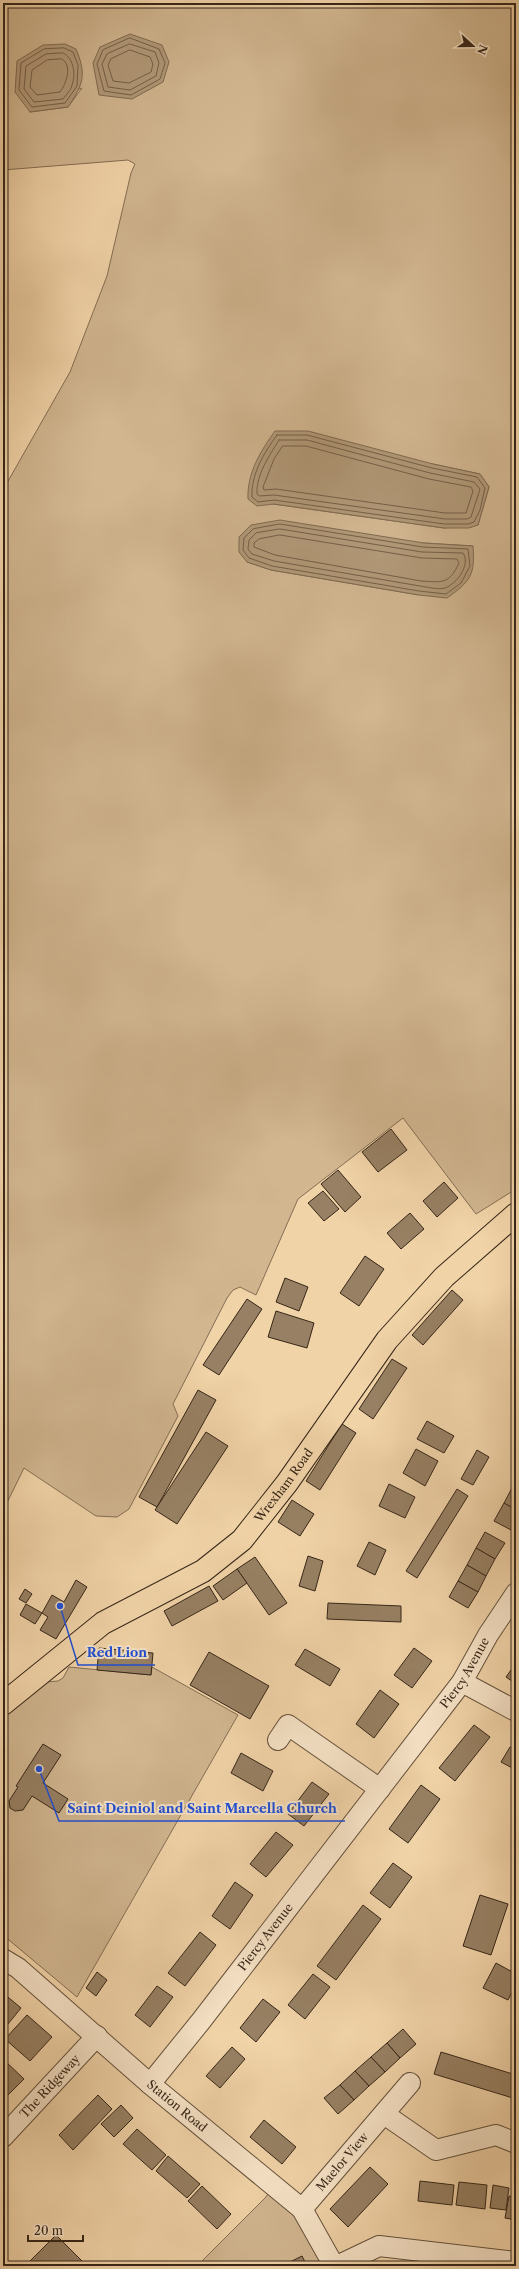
<svg xmlns="http://www.w3.org/2000/svg" width="519" height="2269" viewBox="0 0 519 2269" font-family="'Libre Caslon Text',serif">
  <style>
    .green { fill: #d1b690; stroke: #846e54; fill-rule: evenodd }
    .water { fill: #b19877; stroke: #806a51 }
    .lines { fill: none; stroke-linecap: round; stroke-linejoin: round }
    .shore { stroke: #745f48; stroke-width: 1 }
    .building { fill: #978063; stroke: #362618 }
    .street-casing { stroke: #65513c; stroke-width: 22 }
    .primary-casing { stroke: #362618; stroke-width: 24 }
    .street { stroke: #f6e2c6; stroke-width: 20 }
    .primary { stroke: #f1d3a8; stroke-width: 22 }
    .labels { text-anchor: middle; stroke-width: 4; stroke-linejoin: round; paint-order: stroke }
    .street-label { font-size: 12px; fill: #362618; stroke: #f6e2c6 }
    .leader { fill: none; stroke: #1d4ed8; stroke-width: 1.5 }
    .callout-dot { fill: #1d4ed8; stroke: #f6e2c6; stroke-width: 1.5 }
    .callout-label { font-size: 13px; text-anchor: middle; font-weight: bold; fill: #1d4ed8; stroke: #f6e2c6; stroke-width: 4; stroke-linejoin: round; paint-order: stroke }
  </style>
  <rect width="100%" height="100%" fill="#f1d3a8"/>
  <filter id="stains"><feTurbulence type="fractalNoise" baseFrequency=".005" numOctaves="4"/><feColorMatrix values="0 0 0 0 .2 0 0 0 0 .09 0 0 0 0 .02 0 0 0 .5 -.17"/></filter>
  <radialGradient id="worn" r=".72"><stop offset=".6" stop-color="#630" stop-opacity="0"/><stop offset="1" stop-color="#630" stop-opacity=".3"/></radialGradient>
  <g class="green">
    <path d="M3,3H516V1189L476,1214L403,1118L298,1199L256,1295L240,1287L233,1290L227,1298L173,1404L178,1416L129,1509L117,1517L96,1516L24,1468L3,1511V490L70,372L107,276L131,173L135,164L128,160L3,170ZM82,88L68,107L30,112ZM433,464L480,474L489,487L478,525L444,528L273,504ZM424,543L473,546L419,595L271,570L247,562Z"/>
    <polygon points="69,1667 151,1675 152,1667 238,1715 77,1997 3,1935 3,1713 46,1682 58,1681 63,1678"/>
    <path d="M271,2190C295,2212 311,2236 324,2266H197L265,2198Z"/>
  </g>
  <g class="water">
    <polygon points="130,34 162,45 169,62 163,82 132,99 99,95 93,63 100,47"/>
    <path d="M65,44L76,49C87,75 83,85 68,107L30,112L15,92L17,61L43,45Z"/>
    <path d="M275,431H308L433,464L480,474L489,487L478,525L469,528H444L274,504L257,506L248,499C247,473 260,452 275,431Z"/>
    <path d="M280,520L424,543L473,546C475,575 471,581 447,598L419,595L271,570L247,562L239,552V537L251,525Z"/>
  </g>
  <g class="lines">
    <g class="shore">
      <polygon points="130,38 159,49 165,63 160,79 131,95 104,91 97,64 103,50"/>
      <polygon points="130,44 155,52 159,63 156,76 130,90 108,87 102,64 107,54"/>
      <polygon points="64,48 73,52 78,65 77,86 65,103 32,107 19,90 21,63 44,49"/>
      <polygon points="130,50 150,57 153,64 151,72 129,83 113,81 108,65 111,59"/>
      <path d="M63,53C74,58 76,75 72,85C71,90 66,95 63,99L34,102L24,89L26,66L46,54Z"/>
      <path d="M62,59C73,66 66,84 60,92L37,95L30,87L32,70L47,60Z"/>
      <path d="M277,435H307L432,468L477,477L485,488L480,510L474,522L468,524H444L274,500L258,502L252,497C251,474 264,453 277,435Z"/>
      <path d="M279,440H307L430,473L474,482L480,489L471,517L467,519H445L274,495L259,496L257,494C256,475 269,456 279,440Z"/>
      <polygon points="283,446 306,446 429,479 471,487 473,491 466,513 445,513 276,489 264,490 263,487 274,459"/>
      <polygon points="280,524 423,547 468,549 470,566 461,583 446,594 419,591 272,566 249,558 243,550 244,538 253,529"/>
      <path d="M280,529L422,552L463,553C471,564 457,584 445,588C439,590 427,587 420,586L274,561L252,554L248,549L249,540L256,533Z"/>
      <path d="M280,535L422,558L457,559L459,563C449,585 442,582 421,581L275,555L254,547V543L259,539Z"/>
    </g>
  </g>
  <g class="building">
    <polygon points="391,1129 407,1150 378,1172 362,1152"/>
    <polygon points="338,1170 361,1197 345,1212 321,1184"/>
    <polygon points="444,1182 458,1198 437,1217 423,1201"/>
    <polygon points="323,1191 339,1209 324,1221 308,1203"/>
    <polygon points="410,1213 424,1229 401,1249 387,1233"/>
    <polygon points="365,1256 384,1269 359,1306 340,1293"/>
    <polygon points="285,1278 308,1287 299,1311 276,1302"/>
    <polygon points="452,1290 463,1300 423,1345 412,1335"/>
    <polygon points="247,1299 262,1309 219,1375 203,1365"/>
    <polygon points="276,1311 314,1323 307,1348 268,1337"/>
    <polygon points="392,1359 407,1368 373,1419 359,1409"/>
    <polygon points="198,1390 216,1400 157,1507 139,1497"/>
    <polygon points="427,1421 454,1436 444,1453 417,1439"/>
    <polygon points="342,1424 356,1433 320,1490 306,1481"/>
    <polygon points="206,1432 228,1446 177,1524 155,1510"/>
    <polygon points="416,1449 438,1461 425,1486 403,1473"/>
    <polygon points="477,1450 489,1457 473,1485 461,1479"/>
    <polygon points="389,1484 415,1497 405,1518 379,1506"/>
    <polygon points="513,1486 516,1488 516,1510 504,1503"/>
    <polygon points="457,1489 468,1496 417,1578 406,1571"/>
    <polygon points="292,1500 314,1514 300,1536 278,1522"/>
    <polygon points="504,1503 516,1510 516,1522 511,1530 494,1521"/>
    <polygon points="485,1532 505,1543 495,1559 476,1548"/>
    <polygon points="369,1542 386,1550 375,1575 357,1566"/>
    <polygon points="476,1548 495,1559 486,1576 467,1565"/>
    <polygon points="308,1556 323,1561 315,1591 299,1586"/>
    <polygon points="255,1557 287,1603 269,1615 237,1569"/>
    <polygon points="467,1565 486,1576 478,1592 458,1581"/>
    <polygon points="237,1569 247,1583 223,1600 213,1586"/>
    <polygon points="76,1580 87,1587 56,1639 40,1630 48,1617 42,1613 52,1595 64,1602"/>
    <polygon points="458,1581 478,1592 468,1608 449,1597"/>
    <polygon points="209,1586 218,1601 172,1626 164,1611"/>
    <polygon points="25,1589 32,1594 26,1603 19,1599"/>
    <polygon points="328,1603 401,1606 401,1622 327,1619"/>
    <polygon points="26,1604 42,1613 35,1624 20,1615"/>
    <polygon points="99,1648 153,1653 151,1675 97,1670"/>
    <polygon points="414,1648 432,1661 412,1688 394,1675"/>
    <polygon points="305,1649 340,1669 330,1686 295,1665"/>
    <polygon points="209,1652 269,1686 250,1719 190,1685"/>
    <polygon points="516,1663 516,1684 506,1677"/>
    <polygon points="380,1690 399,1704 374,1738 356,1724"/>
    <polygon points="474,1725 490,1737 455,1781 439,1768"/>
    <polygon points="43,1744 61,1755 43,1783 68,1799 59,1813 32,1796 23,1810 15,1811 10,1808 9,1801 18,1787 16,1786"/>
    <polygon points="510,1747 516,1750 516,1770 501,1762"/>
    <polygon points="241,1753 273,1771 263,1791 231,1773"/>
    <polygon points="312,1782 329,1794 304,1826 288,1814"/>
    <polygon points="421,1785 440,1799 408,1843 389,1829"/>
    <polygon points="276,1832 293,1845 266,1877 250,1864"/>
    <polygon points="516,1862 516,1894 512,1863"/>
    <polygon points="393,1863 412,1877 390,1908 370,1893"/>
    <polygon points="235,1882 253,1895 230,1929 212,1916"/>
    <polygon points="480,1895 508,1904 491,1955 463,1946"/>
    <polygon points="363,1905 381,1919 336,1980 317,1966"/>
    <polygon points="200,1932 216,1945 185,1986 168,1973"/>
    <polygon points="496,1963 516,1974 516,1984 508,2000 483,1988"/>
    <polygon points="97,1972 107,1980 96,1996 86,1988"/>
    <polygon points="313,1974 330,1987 305,2019 288,2005"/>
    <polygon points="157,1986 173,1997 150,2027 135,2015"/>
    <polygon points="3,1993 21,2008 8,2024 3,2020"/>
    <polygon points="263,1999 280,2012 256,2042 240,2028"/>
    <polygon points="27,2015 52,2037 30,2061 5,2039"/>
    <polygon points="403,2029 416,2044 400,2058 387,2043"/>
    <polygon points="387,2043 400,2058 385,2072 371,2057"/>
    <polygon points="232,2047 245,2059 220,2088 206,2076"/>
    <polygon points="441,2052 516,2075 516,2099 434,2074"/>
    <polygon points="371,2057 385,2072 369,2086 355,2071"/>
    <polygon points="3,2059 24,2079 7,2096 3,2092"/>
    <polygon points="355,2071 369,2086 354,2100 340,2085"/>
    <polygon points="340,2085 354,2100 338,2114 324,2098"/>
    <polygon points="98,2095 112,2109 73,2150 59,2135"/>
    <polygon points="121,2105 133,2118 114,2137 101,2124"/>
    <polygon points="264,2120 296,2147 282,2164 250,2137"/>
    <polygon points="137,2129 166,2155 152,2170 123,2144"/>
    <polygon points="168,2156 200,2184 187,2198 156,2171"/>
    <polygon points="370,2167 388,2184 348,2227 330,2209"/>
    <polygon points="420,2181 454,2185 452,2205 418,2201"/>
    <polygon points="459,2182 487,2185 485,2209 456,2205"/>
    <polygon points="493,2185 509,2188 506,2210 490,2208"/>
    <polygon points="202,2186 231,2214 217,2229 188,2201"/>
    <polygon points="509,2196 516,2197 516,2220 505,2218"/>
    <polygon points="56,2235 87,2266 25,2266"/>
    <polygon points="302,2256 307,2266 282,2266"/>
  </g>
  <g class="lines">
    <g class="street-casing">
      <g id="street">
        <polyline points="462,1682 516,1711"/>
        <polyline points="278,1740 288,1725 380,1789"/>
        <path id="s1" d="M3,1959L18,1968L150,2084L302,2209L334,2266"/>
        <path id="s2" d="M150,2084L201,2021L462,1682L488,1635L516,1593"/>
        <polyline points="384,2114 436,2150 496,2135 516,2143"/>
        <path id="s3" d="M3,2137L97,2036"/>
        <path id="s4" d="M302,2209L410,2083"/>
        <polyline points="337,2266 379,2246 516,2262"/>
      </g>
    </g>
    <g class="primary-casing">
      <g id="primary">
        <path id="s5" d="M3,1704L103,1623L203,1571L242,1540L287,1483L387,1340L444,1277L516,1214"/>
      </g>
    </g>
    <use href="#street" class="street"/>
    <use href="#primary" class="primary"/>
  </g>
  <g class="labels">
    <g class="street-label">
      <text dy="4" stroke="none"><textPath href="#s5" startOffset="360">Wrexham Road</textPath></text>
      <text dy="4" stroke="none"><textPath href="#s2" startOffset="518">Piercy Avenue</textPath></text>
      <text dy="4" stroke="none"><textPath href="#s2" startOffset="187">Piercy Avenue</textPath></text>
      <text dy="4" stroke="none"><textPath href="#s3" startOffset="69">The Ridgeway</textPath></text>
      <text dy="4" stroke="none"><textPath href="#s1" startOffset="228">Station Road</textPath></text>
      <text dy="4" stroke="none"><textPath href="#s4" startOffset="62">Maelor View</textPath></text>
    </g>
  </g>
  <path class="leader" d="M60 1606L78 1665H155M39 1769L59 1821H345"/>
  <g class="callout-dot">
    <circle cx="60" cy="1606" r="4"/>
    <circle cx="39" cy="1769" r="4"/>
  </g>
  <g class="callout-label">
    <text x="117" y="1657">Red Lion</text>
    <text x="202" y="1813">Saint Deiniol and Saint Marcella Church</text>
  </g>
  <rect width="519" height="2269" fill="none" stroke="#f1d3a8" stroke-width="16"/>
  <rect x="4" y="4" width="511" height="2261" fill="none" stroke="#362618" stroke-width="2"/>
  <rect x="8" y="8" width="503" height="2253" fill="none" stroke="#362618"/>
  <g transform="translate(473 46) rotate(111)" stroke="#f6e2c6" stroke-width="3" paint-order="stroke">
  <path d="M0-3L7 15L0 10L-7 15Z" fill="#362618"/>
  <text y="-6" font-size="11" font-weight="bold" text-anchor="middle" fill="#362618">N</text>
  </g>
  <path d="M28 2235v6h55v-6" fill="none" stroke="#362618" stroke-width="2"/>
  <text x="34" y="2235" font-size="12" fill="#362618" stroke="#f6e2c6" stroke-width="3" paint-order="stroke">20 m</text>
  <rect width="100%" height="100%" filter="url(#stains)"/>
  <rect width="100%" height="100%" fill="url(#worn)"/>
</svg>
